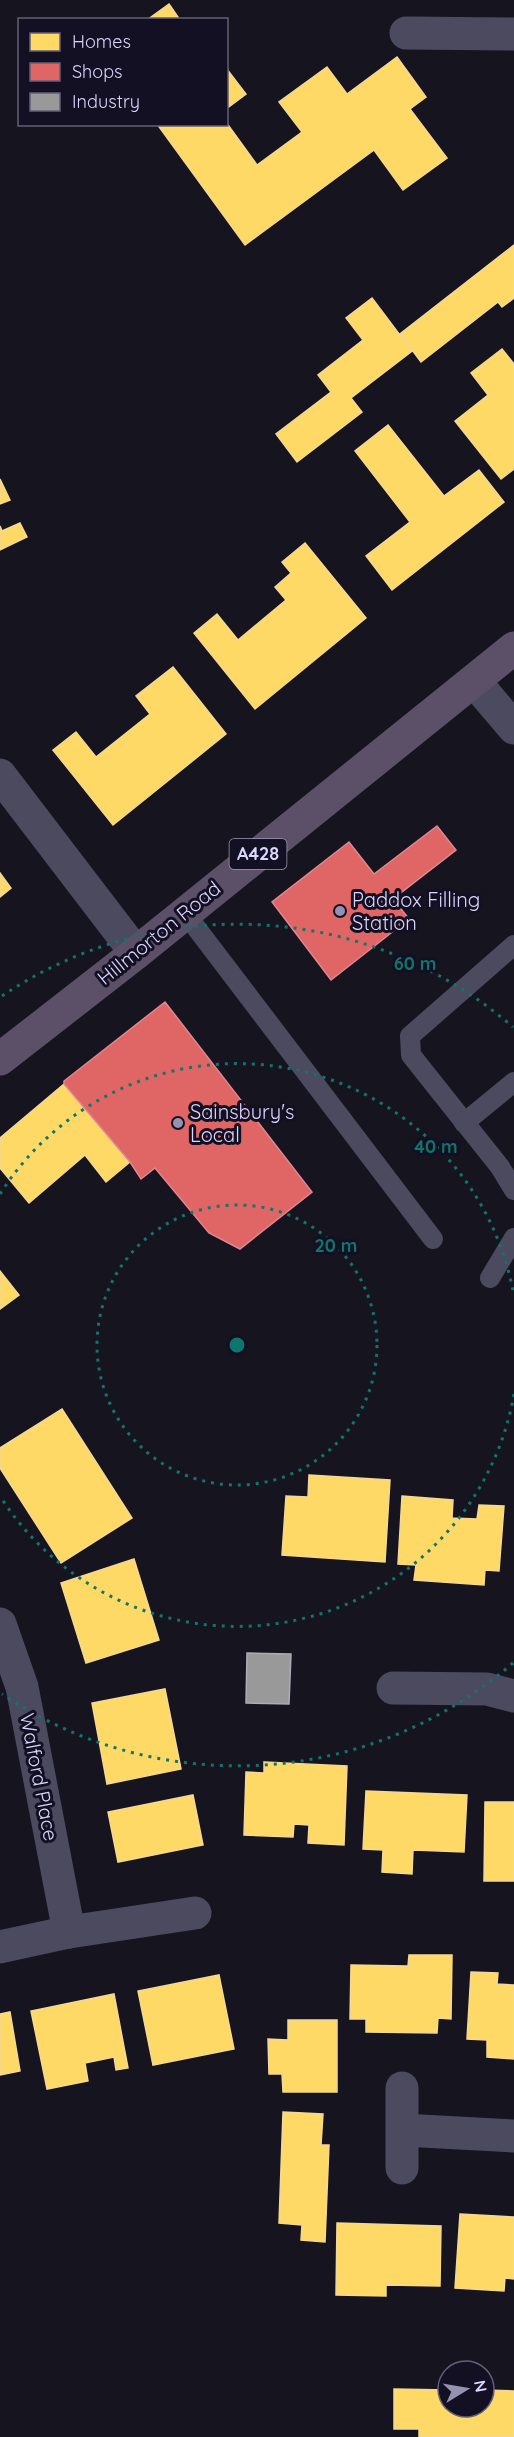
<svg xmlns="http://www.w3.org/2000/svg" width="514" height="2437" viewBox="0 0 514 2437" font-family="Quicksand,sans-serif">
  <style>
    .homes { fill: #ffd966; stroke: #f4d893; stroke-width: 1.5 }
    .shops { fill: #e06666; stroke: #de8893; stroke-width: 1.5 }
    .industry { fill: #999; stroke: #acabb7; stroke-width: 1.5 }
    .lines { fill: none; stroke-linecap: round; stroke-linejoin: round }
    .service { stroke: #4b4a5f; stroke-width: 20 }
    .minor { stroke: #4b4a5f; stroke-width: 33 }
    .trunk { stroke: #5c5068; stroke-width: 33 }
    .ring { fill: none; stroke: #0f766e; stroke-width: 3; stroke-dasharray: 3 6 }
    .poi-dot { fill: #9592af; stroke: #131023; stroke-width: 2 }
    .labels { text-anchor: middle; stroke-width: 6; stroke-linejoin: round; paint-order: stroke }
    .shield { fill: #131023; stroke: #9e9bbb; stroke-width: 1.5 }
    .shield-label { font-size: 18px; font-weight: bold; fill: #dad6fc }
    .poi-label { font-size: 20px; fill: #dad6fc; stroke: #131023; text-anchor: start }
    .street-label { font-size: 20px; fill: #dad6fc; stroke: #131023 }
    .centre { fill: #0f766e; stroke: #131023; stroke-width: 3 }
    .ring-label { font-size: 18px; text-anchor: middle; font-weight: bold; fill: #0f766e; stroke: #131023; stroke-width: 6; stroke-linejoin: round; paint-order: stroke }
  </style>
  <rect width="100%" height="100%" fill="#16141f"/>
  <g class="homes">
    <polygon points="169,4 180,20 147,20"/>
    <polygon points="397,57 426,97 410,109 447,158 403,190 374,150 245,245 157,124 226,124 226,122 257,165 302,132 279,102 327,67 347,94"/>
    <polygon points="226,68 246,94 226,109"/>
    <polygon points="514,245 514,298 502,307 498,302 421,362 400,334"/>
    <polygon points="372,298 412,351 351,398 362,412 297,462 276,434 331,392 318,375 363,340 346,318"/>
    <polygon points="502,349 514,364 514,469 501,479 455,421 488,395 471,373"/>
    <polygon points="388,425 444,496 479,470 504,502 392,590 366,556 410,522 355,451"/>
    <polygon points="0,479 10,500 0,504"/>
    <polygon points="20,523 27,537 0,550 0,526 2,531"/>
    <polygon points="305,543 366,618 255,709 194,633 217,614 238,640 286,600 275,587 291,573 282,562"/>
    <polygon points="173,667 226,734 113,825 53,750 76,732 96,757 150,714 136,696"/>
    <polygon points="0,873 11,888 0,897"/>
    <polygon points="64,1084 130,1162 106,1182 85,1155 29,1203 0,1168 0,1138"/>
    <polygon points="0,1271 19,1295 0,1309"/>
    <polygon points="62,1409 132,1518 61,1563 0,1468 0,1448"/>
    <polygon points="309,1475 390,1480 385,1562 282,1555 286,1496 308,1497"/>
    <polygon points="402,1496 453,1500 452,1518 477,1519 479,1505 504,1506 499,1571 485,1570 484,1585 414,1580 416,1565 398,1564"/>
    <polygon points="134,1559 159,1640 86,1663 61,1583"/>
    <polygon points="165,1689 181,1769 107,1784 92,1703"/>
    <polygon points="264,1762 347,1766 344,1845 308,1843 309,1825 294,1824 293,1837 244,1835 246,1772 264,1773"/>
    <polygon points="366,1791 467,1795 464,1852 413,1850 412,1874 382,1872 383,1850 363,1849"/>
    <polygon points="193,1795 203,1845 118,1862 108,1812"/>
    <polygon points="485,1802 514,1802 514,1881 484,1881"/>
    <polygon points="409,1955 452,1955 451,2019 438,2018 437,2033 366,2032 366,2019 350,2019 351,1965 408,1966"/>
    <polygon points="471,1972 498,1973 497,1984 514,1985 514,2059 487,2057 487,2040 467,2039"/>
    <polygon points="219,1975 234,2049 153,2065 138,1991"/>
    <polygon points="114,1994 128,2068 116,2070 114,2057 85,2063 88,2081 47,2089 31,2011"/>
    <polygon points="10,2012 20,2071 0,2075 0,2014"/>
    <polygon points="288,2020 337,2020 337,2092 283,2092 282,2074 269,2074 268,2039 288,2040"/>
    <polygon points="283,2112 323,2114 321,2145 329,2145 325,2242 301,2240 302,2225 279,2223"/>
    <polygon points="460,2214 514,2217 514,2279 505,2278 504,2291 455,2288"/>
    <polygon points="337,2223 441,2226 440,2286 386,2285 386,2296 336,2295"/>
    <polygon points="394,2389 448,2390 448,2407 484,2407 484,2390 514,2391 514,2437 419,2437 419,2429 394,2429"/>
  </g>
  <g class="shops">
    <polygon points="437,826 456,850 393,899 409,919 331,980 272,902 349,842 374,874"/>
    <polygon points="165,1002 312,1192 240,1249 209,1233 155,1168 141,1179 130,1162 64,1084 64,1081"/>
  </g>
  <polygon class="industry" points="247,1653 291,1654 289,1704 246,1703"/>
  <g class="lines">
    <g class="service">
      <polyline points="185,913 433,1239"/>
      <polyline points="514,945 410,1036 411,1055 500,1167 514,1190"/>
      <polyline points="464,1123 514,1082"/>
      <polyline points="490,1278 514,1238"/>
    </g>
    <g class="minor">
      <polyline points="406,33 514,34"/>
      <polyline points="474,681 514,728"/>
      <polyline points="0,775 136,953"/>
      <polyline points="0,1624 22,1687 69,1932"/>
      <polyline points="393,1688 487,1689 514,1696"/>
      <polyline points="0,1947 69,1932 195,1913"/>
      <polyline points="403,2130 514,2136"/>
      <polyline points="402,2168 402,2088"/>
    </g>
    <polyline class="trunk" points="0,1059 136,953 514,648"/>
  </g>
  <g class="ring">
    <circle cx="237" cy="1345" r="140"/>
    <path d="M514 1394A281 281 0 0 1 0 1496M0 1194A281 281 0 0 1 514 1296"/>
    <path d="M513 1663A421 421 0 0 1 2 1694M2 996A421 421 0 0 1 513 1027"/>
  </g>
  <g class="poi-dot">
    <circle cx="340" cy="911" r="6"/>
    <circle cx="178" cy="1123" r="6"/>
  </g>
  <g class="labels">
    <rect class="shield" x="229.5" y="839" width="57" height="30" rx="4.5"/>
    <g class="shield-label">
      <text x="258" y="860">A428</text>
    </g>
    <g class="poi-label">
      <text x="352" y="907">Paddox Filling<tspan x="352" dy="23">Station</tspan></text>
      <text x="190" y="1119">Sainsbury's<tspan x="190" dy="23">Local</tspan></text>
    </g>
    <g class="street-label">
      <text transform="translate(159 933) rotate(-39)" y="7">Hillmorton Road</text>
      <text transform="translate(39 1777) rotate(79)" y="7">Walford Place</text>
    </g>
  </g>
  <circle cx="237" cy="1345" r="9" class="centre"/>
  <g class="ring-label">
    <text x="415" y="970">60 m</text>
    <text x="436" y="1153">40 m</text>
    <text x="336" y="1252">20 m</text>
  </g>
  <rect x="18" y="18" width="210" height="108" fill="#131023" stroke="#635f7a" stroke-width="1.5"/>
  <rect x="30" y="33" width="30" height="18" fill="#ffd966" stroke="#635f7a" stroke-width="1.5"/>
  <text x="72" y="48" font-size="18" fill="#dad6fc">Homes</text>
  <rect x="30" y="63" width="30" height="18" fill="#e06666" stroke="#635f7a" stroke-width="1.5"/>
  <text x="72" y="78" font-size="18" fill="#dad6fc">Shops</text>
  <rect x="30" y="93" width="30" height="18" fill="#999999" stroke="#635f7a" stroke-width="1.5"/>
  <text x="72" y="108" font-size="18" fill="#dad6fc">Industry</text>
  <g transform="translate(466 2389) rotate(79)"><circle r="28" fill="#131023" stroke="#635f7a" stroke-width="1.5"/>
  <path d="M0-4.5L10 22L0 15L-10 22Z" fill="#9592af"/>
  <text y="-9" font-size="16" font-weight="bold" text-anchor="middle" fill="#dad6fc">N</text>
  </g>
</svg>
